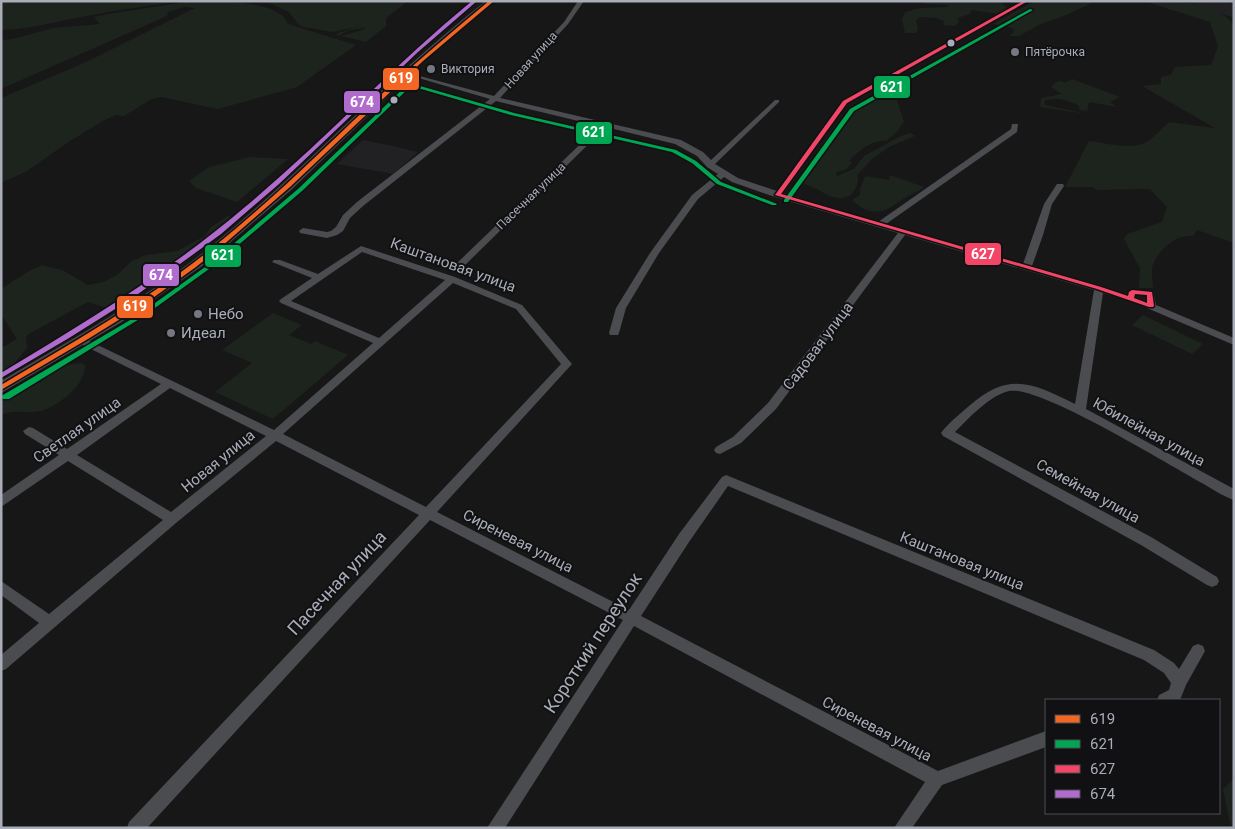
<svg xmlns="http://www.w3.org/2000/svg" width="1235" height="829" viewBox="0 0 1235 829" font-family="Roboto,sans-serif">
  <style>
    .built { fill: #212123 }
    .green { fill: #1d241e }
    .lines { fill: none; stroke-linecap: round; stroke-linejoin: round }
    .minor { fill: #4b4c50; fill-rule: evenodd }
    .secondary { fill: #4a4a4e; fill-rule: evenodd }
    .bus-1-casing { stroke: #111113; stroke-width: 3 }
    .bus-2-casing { stroke: #111113; stroke-width: 3 }
    .bus-3-casing { stroke: #111113; stroke-width: 3 }
    .bus-4-casing { stroke: #111113; stroke-width: 3 }
    .bus-1 { fill: #f26522; fill-rule: evenodd }
    .bus-2 { fill: #00a651; fill-rule: evenodd }
    .bus-3 { fill: #f34667; fill-rule: evenodd }
    .bus-4 { fill: #b06ccc; fill-rule: evenodd }
    .bus-dot { fill: #a8adb8; stroke: #111113; stroke-width: 2 }
    .poi-dot { fill: #757880; stroke: #111113; stroke-width: 2 }
    .labels { text-anchor: middle; stroke-width: 4; stroke-linejoin: round; paint-order: stroke }
    .far-poi-label { font-size: 12px; fill: #a8adb8; stroke: #111113; text-anchor: start }
    .far-street-label { font-size: 12px; fill: #a8adb8; stroke: #111113 }
    .street-label { font-size: 15px; fill: #a8adb8; stroke: #111113 }
    .poi-label { font-size: 15px; fill: #a8adb8; stroke: #111113; text-anchor: start }
    .near-street-label { font-size: 18px; fill: #a8adb8; stroke: #111113 }
    .line-badge { stroke: #111113; stroke-width: 2 }
    .badge-label { font-size: 14px; text-anchor: middle; font-weight: bold; fill: #fff }
  </style>
  <rect width="100%" height="100%" fill="#171717"/>
  <g class="built">
    <polygon points="1187,1 1224,1 1234,4 1234,18"/>
    <polygon points="363,140 397,147 418,152 393,174 337,164"/>
  </g>
  <g class="green">
    <path d="M1,1H180C150,6 121,9 92,15C61,20 33,29 1,30Z"/>
    <path d="M192,1C215,1 281,0 288,24L356,45L297,87L218,109L161,97L150,100L124,116L116,115L101,122L67,143L27,171L1,183V98L84,63L195,8L184,7L168,12L167,16L1,89V40L13,39L53,28L100,24L94,17L108,14Z"/>
    <polygon points="265,1 408,1 386,18 386,26 366,42 341,36 362,30 367,27 347,31 339,36 336,35 338,33 358,27 333,32 303,27 299,25 289,12"/>
    <polygon points="920,1 1000,1 1007,8 998,14 972,10 969,14 958,18 959,22 955,26 943,25 944,21 936,18 920,17 916,20 918,29 916,33 905,33 902,20 905,12 921,8 947,7 949,5 925,4"/>
    <polygon points="1035,1 1096,1 1064,16 1043,23 1019,36 1010,36 1014,31 1012,28 993,24"/>
    <path d="M1144,1C1172,1 1215,0 1234,25V243L1197,230L1193,236C1176,234 1157,250 1152,268C1151,273 1153,282 1153,288H1139L1140,268L1124,239L1127,234L1162,222L1167,207L1150,189L1096,190L1093,187H1065L1089,141C1106,143 1133,151 1148,141C1156,136 1162,128 1169,122L1215,128L1142,86L1161,84V77L1171,75L1175,67L1211,65L1218,46L1210,22Z"/>
    <path d="M1072,79L1120,97L1110,102L1117,107L1089,102L1087,111L1080,110L1078,105C1066,100 1058,96 1044,101L1045,105L1087,114L1040,107L1041,98L1062,94L1051,87L1056,82L1061,81L1065,83Z"/>
    <path d="M886,90L894,91L904,122L896,133L886,141C873,139 857,152 849,161L852,163L845,170L836,172L837,176L854,169L864,156L899,137L910,133L915,136L889,147L872,159L858,174C859,198 841,204 822,192C815,187 808,187 801,181L804,173C826,137 844,105 886,90Z"/>
    <polygon points="250,157 288,159 237,202 196,188 189,181 209,167"/>
    <path d="M890,175L924,187C917,193 908,195 900,201C881,215 870,216 852,200L860,195V189L865,176L889,180Z"/>
    <path d="M228,216L236,219C206,253 150,286 110,309L88,302L32,332L26,336L27,348L8,371L1,374V348L17,339L1,314V289L29,271L42,265L62,270L88,285L103,282L117,275L132,261L146,255L177,251L205,236L211,227Z"/>
    <polygon points="273,313 302,325 289,335 311,344 315,341 348,355 273,419 215,392 252,363 222,350"/>
    <polygon points="1143,315 1203,344 1192,354 1132,325"/>
    <path d="M81,363L85,365C85,385 62,403 44,410C30,415 16,408 1,415V402C25,388 52,364 81,363Z"/>
    <polygon points="1234,779 1234,828 1231,828 1223,789"/>
  </g>
  <g class="lines">
    <g class="minor">
      <path d="M578,1H584L568,24L500,98L681,140L703,152L711,160L775,100H779V102L715,164L738,178L777,191L843,101L1021,1H1029L847,103L783,193L878,222L1011,129L1012,124H1018L1017,132L886,224L1023,264L1044,204L1057,184H1063L1064,186L1052,204L1043,235L1032,266L1102,286L1146,301L1147,291H1153L1156,305L1234,338V345L1128,300L1103,293L1086,409L1234,489V500C1222,496 1211,488 1200,482C1167,464 1039,385 1009,391C990,395 968,419 955,432L1151,537L1217,577L1219,581L1217,585L1212,587L1207,585L1141,545L943,436L941,433C948,423 960,414 969,406C1009,371 1032,383 1075,404L1094,290L905,235L776,409L741,443L720,454L716,453L714,450L716,447L733,437L768,403L898,233L775,197L732,182L724,177L698,199L659,253L626,308L619,333L618,335H610L609,333L616,308L650,253L692,195L718,174L707,167L697,156L675,144L606,127L461,269H455V265L599,126L496,101L363,206L350,218L343,231L337,235L327,238L300,233L299,231L303,228L327,232L331,231L336,227L343,215L357,202L490,99L405,74V72L494,96L564,22Z"/>
      <path d="M361,246L455,277L522,305L572,364L437,512L629,610L679,534L722,477L726,475L1154,650L1174,663L1179,669L1193,646L1198,644L1203,646L1205,651L1186,685L1180,700H1157L1159,695L1169,690L1171,683L1164,673L1144,660L728,486L689,542L641,616L938,771L1046,731V747L942,785L912,828H894L925,782L634,626L505,828H487L623,620L430,520L147,828H127L129,822L419,515L276,441L176,523L6,669L1,671V655L39,623L1,595V581L49,614L163,520L68,461L1,507V495L59,455L25,434L23,431L29,427L33,428L67,449L161,384L77,342L76,340L81,337L274,430L373,343L281,303L279,301L281,299L312,278L272,262L274,260H280L318,274ZM362,252L445,280L379,338L291,301ZM453,283L516,309L561,364L426,507L283,434ZM170,388L266,436L171,512L77,455Z"/>
    </g>
    <path class="secondary" d="M486,1H496L433,53L291,190L205,264L120,323L1,393V381C74,338 149,297 215,243C309,166 390,75 486,1Z"/>
    <g class="bus-1-casing">
      <path id="bus-1" d="M489,1H494L423,61L290,187L221,247L196,267L143,305L88,339L1,390V385C75,341 150,299 216,245C276,197 330,142 386,90C420,59 454,30 489,1Z"/>
    </g>
    <g class="bus-2-casing">
      <g id="bus-2">
        <polygon points="1030,9 1033,10 854,111 788,202 784,202 784,200 850,109"/>
        <polygon points="412,80 416,81 413,84 514,113 676,150 696,161 721,182 777,204 776,205 772,205 717,184 692,163 672,152 511,115 411,86 302,191 216,264 141,318 9,399 3,399 2,397 3,395 137,316 212,262 298,189 407,85 402,84 402,82 409,83"/>
      </g>
    </g>
    <g class="bus-3-casing">
      <path id="bus-3" d="M1023,1H1028L847,103L781,194L1101,287L1128,296L1129,292L1132,290L1152,292L1154,306L1153,307H1149L1097,289L775,195L843,101ZM1135,294L1147,295V303L1134,298Z"/>
    </g>
    <g class="bus-4-casing">
      <path id="bus-4" d="M472,1H477L418,52L279,184L221,234L191,256L131,299L69,338L1,378V373C86,322 170,271 245,207C324,141 393,66 472,1Z"/>
    </g>
    <use href="#bus-1" class="bus-1"/>
    <use href="#bus-2" class="bus-2"/>
    <use href="#bus-3" class="bus-3"/>
    <use href="#bus-4" class="bus-4"/>
  </g>
  <g class="bus-dot">
    <circle cx="951" cy="43" r="4.5"/>
    <circle cx="394" cy="100" r="4.5"/>
  </g>
  <g class="poi-dot">
    <circle cx="1015" cy="52" r="5"/>
    <circle cx="431" cy="69" r="5"/>
    <circle cx="198" cy="314" r="5"/>
    <circle cx="171" cy="333" r="5"/>
  </g>
  <g class="labels">
    <g class="far-poi-label">
      <text x="1025" y="56">Пятёрочка</text>
      <text x="441" y="73">Виктория</text>
    </g>
    <g class="far-street-label">
      <text transform="translate(531 60) rotate(-48)" y="4">Новая улица</text>
      <text transform="translate(531 196) rotate(-44)" y="4">Пасечная улица</text>
    </g>
    <g class="street-label">
      <text transform="translate(453 265) rotate(20)" y="5">Каштановая улица</text>
      <text transform="translate(818 346) rotate(-53)" y="5">Садовая улица</text>
      <text transform="translate(77 430) rotate(-35)" y="5">Светлая улица</text>
      <text transform="translate(1149 432) rotate(29)" y="5">Юбилейная улица</text>
      <text transform="translate(218 461) rotate(-39)" y="5">Новая улица</text>
      <text transform="translate(1088 491) rotate(29)" y="5">Семейная улица</text>
      <text transform="translate(518 541) rotate(27)" y="5">Сиреневая улица</text>
      <text transform="translate(962 561) rotate(22)" y="5">Каштановая улица</text>
      <text transform="translate(877 729) rotate(28)" y="5">Сиреневая улица</text>
    </g>
    <g class="poi-label">
      <text x="208" y="319">Небо</text>
      <text x="181" y="338">Идеал</text>
    </g>
    <g class="near-street-label">
      <text transform="translate(337 583) rotate(-47)" y="6">Пасечная улица</text>
      <text transform="translate(593 643) rotate(-57)" y="6">Короткий переулок</text>
    </g>
  </g>
  <g class="line-badge">
    <rect x="382" y="67" width="38" height="24" rx="5" fill="#f26522"/>
    <rect x="873" y="75" width="38" height="24" rx="5" fill="#00a651"/>
    <rect x="343" y="90" width="38" height="24" rx="5" fill="#b06ccc"/>
    <rect x="575" y="121" width="38" height="24" rx="5" fill="#00a651"/>
    <rect x="964" y="242" width="38" height="24" rx="5" fill="#f34667"/>
    <rect x="204" y="244" width="38" height="24" rx="5" fill="#00a651"/>
    <rect x="142" y="263" width="38" height="24" rx="5" fill="#b06ccc"/>
    <rect x="116" y="295" width="38" height="24" rx="5" fill="#f26522"/>
  </g>
  <g class="badge-label">
    <text x="401" y="83">619</text>
    <text x="892" y="92">621</text>
    <text x="362" y="107">674</text>
    <text x="594" y="137">621</text>
    <text x="983" y="259">627</text>
    <text x="223" y="260">621</text>
    <text x="161" y="280">674</text>
    <text x="135" y="311">619</text>
  </g>
  <rect width="1235" height="829" fill="none" stroke="#a8adb8" stroke-width="5"/>
  <rect x="1045" y="699" width="175" height="115" fill="#111113" stroke="#4d4f55"/>
  <rect x="1055" y="715" width="25" height="8" fill="#f26522" stroke="#4d4f55"/>
  <text x="1090" y="724" font-size="15" fill="#a8adb8">619</text>
  <rect x="1055" y="740" width="25" height="8" fill="#00a651" stroke="#4d4f55"/>
  <text x="1090" y="749" font-size="15" fill="#a8adb8">621</text>
  <rect x="1055" y="765" width="25" height="8" fill="#f34667" stroke="#4d4f55"/>
  <text x="1090" y="774" font-size="15" fill="#a8adb8">627</text>
  <rect x="1055" y="790" width="25" height="8" fill="#b06ccc" stroke="#4d4f55"/>
  <text x="1090" y="799" font-size="15" fill="#a8adb8">674</text>
</svg>
